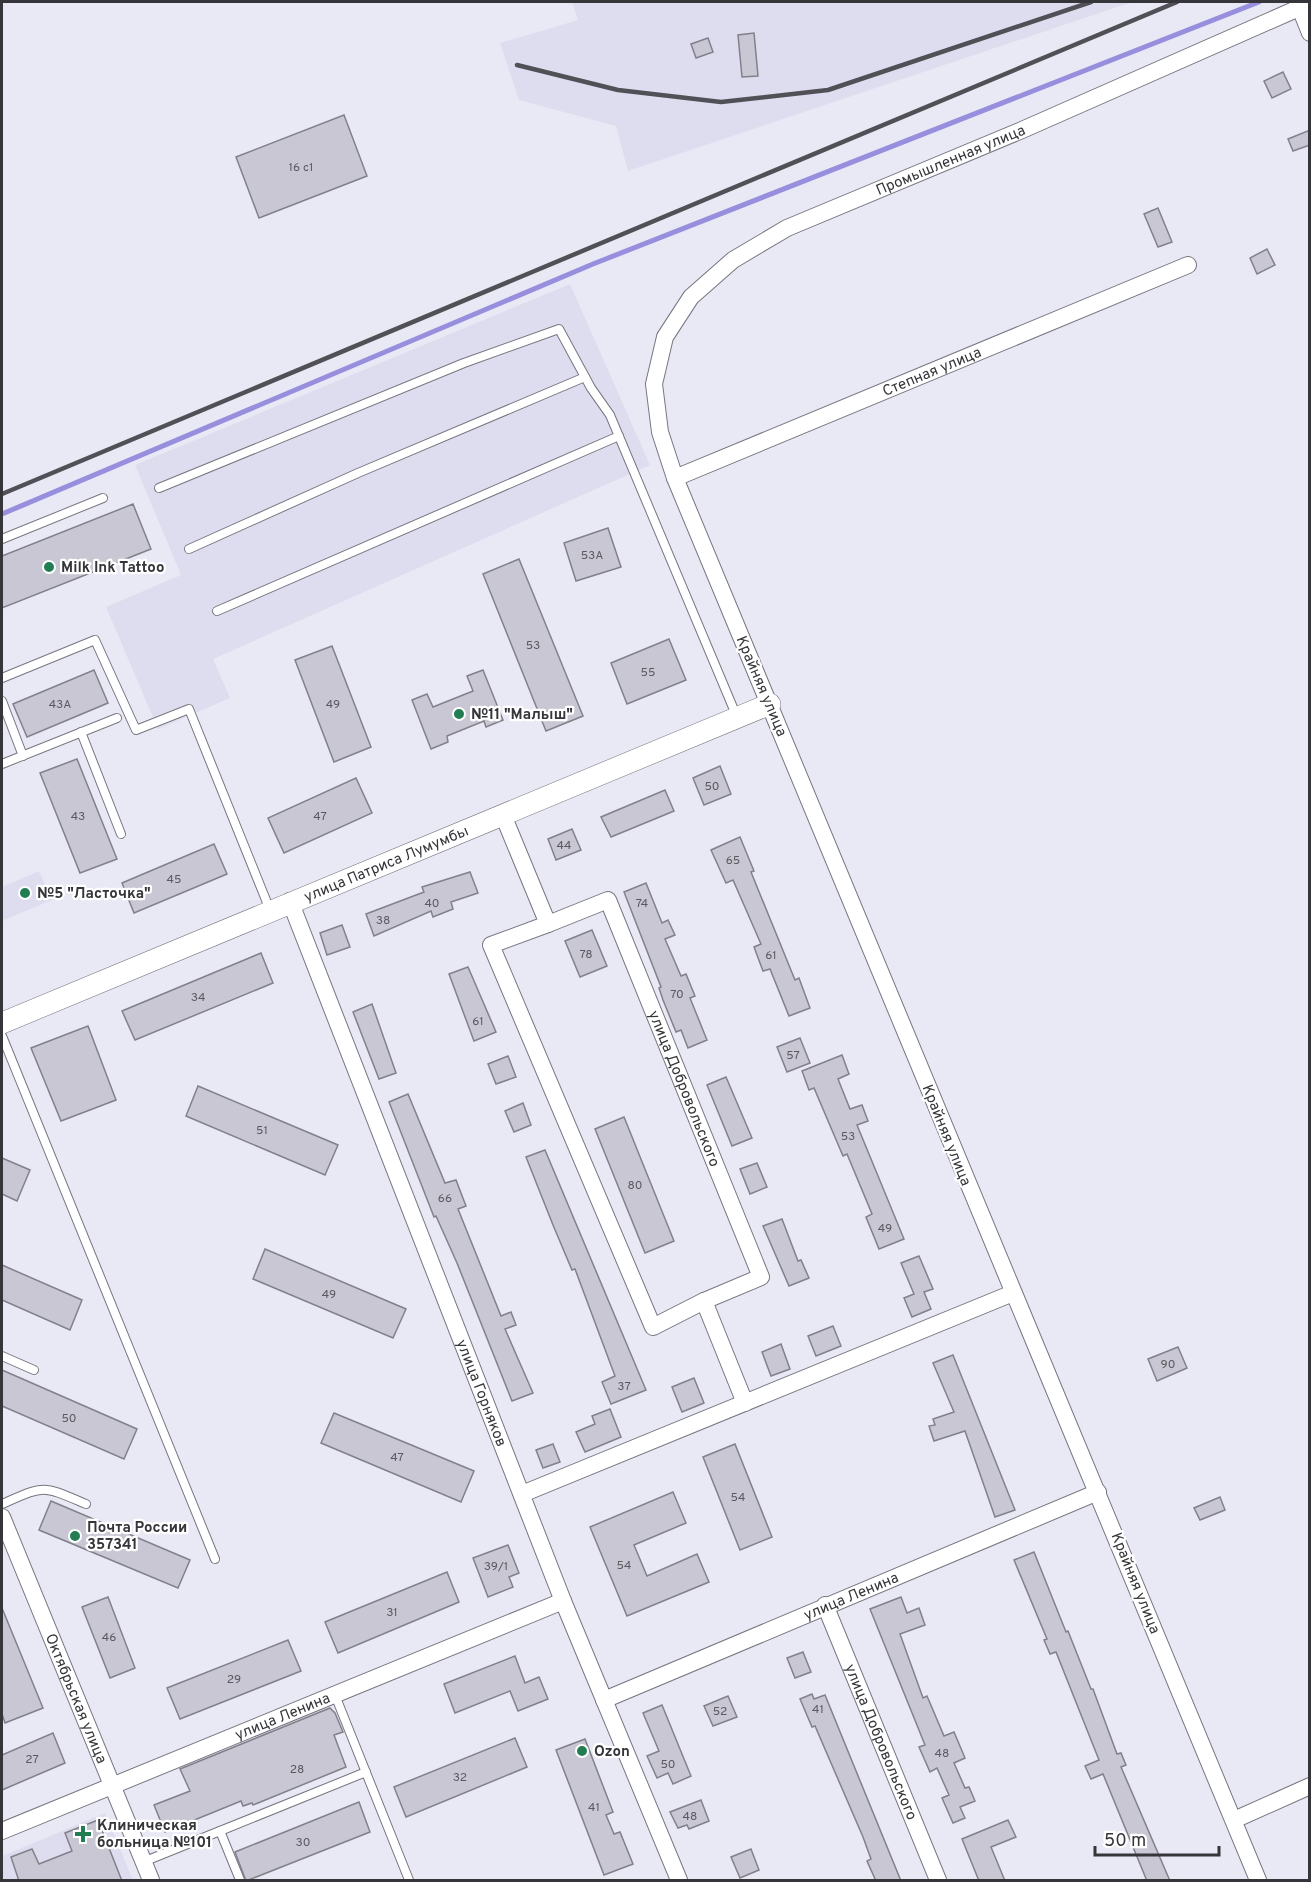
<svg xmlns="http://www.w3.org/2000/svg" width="1311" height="1882" viewBox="0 0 1311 1882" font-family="Overpass,sans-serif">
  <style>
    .built { fill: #deddef }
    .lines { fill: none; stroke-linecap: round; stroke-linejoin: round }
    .stream { stroke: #978fdd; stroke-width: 5 }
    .building { fill: #c8c7d3; stroke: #81808b; stroke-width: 1.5 }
    .service-casing { stroke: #767680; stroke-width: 10 }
    .minor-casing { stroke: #767680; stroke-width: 18 }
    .tertiary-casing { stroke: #767680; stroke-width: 22 }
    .service { stroke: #fff; stroke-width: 8 }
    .minor { stroke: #fff; stroke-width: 16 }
    .tertiary { stroke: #fff; stroke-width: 21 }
    .rail { stroke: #505056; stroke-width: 4.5 }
    .poi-dot { fill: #237d52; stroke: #fff; stroke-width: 2 }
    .labels { text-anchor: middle; stroke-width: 4.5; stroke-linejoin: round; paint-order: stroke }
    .number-label { font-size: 12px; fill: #5a5a60 }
    .street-label { font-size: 15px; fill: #35353a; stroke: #fff }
    .poi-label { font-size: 15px; font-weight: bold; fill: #35353a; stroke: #fff; text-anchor: start }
  </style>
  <rect width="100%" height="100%" fill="#e9e9f5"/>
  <g class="built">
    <polygon points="572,2 1132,2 628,171 616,126 519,100 500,43 578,20"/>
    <polygon points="570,284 650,465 213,659 230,698 158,729 106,607 181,575 135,465"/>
    <polygon points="39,871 52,900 2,921 2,887"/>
    <polygon points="105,1813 133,1880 2,1880 2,1856"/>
  </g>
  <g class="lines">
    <polyline class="stream" points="2,514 593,264 1259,2"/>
  </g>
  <g class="building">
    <polygon points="754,33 758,76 742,77 738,35"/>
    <polygon points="708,38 713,52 696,58 691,44"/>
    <polygon points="1283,72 1291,89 1272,98 1264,81"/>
    <polygon points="344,115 367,176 259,218 236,157"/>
    <polygon points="1310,130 1310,145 1293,151 1288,139"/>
    <polygon points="1158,208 1172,242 1158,247 1144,214"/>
    <polygon points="1267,249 1275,265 1257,274 1250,258"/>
    <polygon points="133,504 151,549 2,608 2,556"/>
    <polygon points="608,528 621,567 576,581 564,543"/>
    <polygon points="519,559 583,716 546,731 483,574"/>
    <polygon points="669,639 686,680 627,704 611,663"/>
    <polygon points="332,646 371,747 334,762 295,660"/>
    <polygon points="94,670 108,703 27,737 13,704"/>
    <polygon points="483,670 503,720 486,727 484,721 447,736 448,742 431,749 412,700 427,694 433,707 473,691 467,676"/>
    <polygon points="77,759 117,859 80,873 40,773"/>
    <polygon points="720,766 731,794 704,805 693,778"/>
    <polygon points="356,778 372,813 284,853 268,818"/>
    <polygon points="665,790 674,811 611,837 601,817"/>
    <polygon points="572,829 581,850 556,860 548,839"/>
    <polygon points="740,837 754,871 751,872 795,980 799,978 810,1008 789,1016 770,969 763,971 754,947 761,944 733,880 726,883 711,850"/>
    <polygon points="214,844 227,874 134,913 122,883"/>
    <polygon points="470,872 478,893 451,902 453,909 433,917 431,911 374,936 366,914 424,892 422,887"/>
    <polygon points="646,883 662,923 668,920 675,935 665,939 681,976 686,974 695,996 690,998 707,1040 688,1048 681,1030 676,1032 663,1000 659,988 661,987 624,892"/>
    <polygon points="342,925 350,947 327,955 320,933"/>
    <polygon points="592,930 607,966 580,977 565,941"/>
    <polygon points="261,953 273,983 135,1040 122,1011"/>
    <polygon points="468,967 496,1032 474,1041 449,974"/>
    <polygon points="372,1004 396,1073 379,1079 353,1012"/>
    <polygon points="88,1026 116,1100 61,1121 31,1048"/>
    <polygon points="800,1038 810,1063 787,1072 777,1047"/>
    <polygon points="842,1055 849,1074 838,1079 850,1109 862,1105 868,1121 857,1125 904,1239 879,1249 866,1217 872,1214 847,1154 843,1156 814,1088 809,1090 802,1071"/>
    <polygon points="508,1056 516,1077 496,1084 488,1064"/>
    <polygon points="726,1077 752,1138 732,1146 707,1085"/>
    <polygon points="198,1086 338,1145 325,1175 186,1116"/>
    <polygon points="408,1094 445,1183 456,1180 466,1206 458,1209 501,1316 511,1312 516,1325 505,1329 533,1393 512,1401 457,1263 436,1216 434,1217 389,1102"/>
    <polygon points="523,1103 531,1125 514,1132 505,1111"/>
    <polygon points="624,1117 674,1241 645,1253 595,1129"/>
    <polygon points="545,1150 646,1390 611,1404 602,1382 615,1376 575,1269 572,1270 553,1225 526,1157"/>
    <polygon points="2,1158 30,1170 17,1201 2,1194"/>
    <polygon points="757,1163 767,1187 750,1194 740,1169"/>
    <polygon points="782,1219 798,1261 801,1260 809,1278 789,1286 763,1226"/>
    <polygon points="265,1249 406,1309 393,1338 253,1279"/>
    <polygon points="919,1256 933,1289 924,1292 931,1309 912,1317 904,1298 914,1294 901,1263"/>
    <polygon points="2,1265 82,1300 70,1330 2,1300"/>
    <polygon points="833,1326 841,1346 816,1356 808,1336"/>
    <polygon points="781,1344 790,1369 771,1376 762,1352"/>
    <polygon points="1178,1347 1187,1368 1157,1381 1148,1359"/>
    <polygon points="953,1355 1015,1510 995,1517 965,1431 934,1441 929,1426 935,1425 933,1419 954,1412 933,1363"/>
    <polygon points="2,1370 137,1429 124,1459 2,1406"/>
    <polygon points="694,1378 704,1403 682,1412 672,1387"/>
    <polygon points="610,1409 621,1437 585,1452 576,1432 595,1424 592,1416"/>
    <polygon points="334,1413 474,1471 461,1502 321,1443"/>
    <polygon points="553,1444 560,1462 543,1468 536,1450"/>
    <polygon points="735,1444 772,1537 740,1550 703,1457"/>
    <polygon points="673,1492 686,1523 634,1545 647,1576 697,1554 709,1582 627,1616 590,1527"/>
    <polygon points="1220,1497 1225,1510 1200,1520 1194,1508"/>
    <polygon points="51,1501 190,1560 178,1588 39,1530"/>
    <polygon points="508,1545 519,1573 509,1577 513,1587 488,1597 473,1558"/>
    <polygon points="1034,1552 1066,1632 1068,1631 1091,1689 1093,1689 1117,1754 1121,1753 1126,1765 1121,1767 1170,1881 1147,1881 1103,1774 1091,1779 1085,1766 1099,1760 1056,1652 1050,1654 1044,1640 1047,1639 1014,1560"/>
    <polygon points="447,1572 459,1602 338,1653 325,1622"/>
    <polygon points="108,1597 135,1668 110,1678 82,1607"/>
    <polygon points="901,1597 907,1613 919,1608 925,1625 900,1634 923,1698 927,1696 944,1736 954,1732 965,1758 954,1763 965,1788 969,1787 975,1801 960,1807 965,1818 953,1823 942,1798 949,1795 937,1768 930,1772 919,1747 925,1745 870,1609"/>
    <polygon points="2,1608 43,1708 5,1723 2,1714"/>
    <polygon points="288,1640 301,1671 180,1719 167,1688"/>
    <polygon points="803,1652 811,1672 795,1678 787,1658"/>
    <polygon points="515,1656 525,1683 539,1677 548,1699 518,1711 510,1691 455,1713 444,1684"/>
    <polygon points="812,1694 814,1699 825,1695 901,1881 876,1881 867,1861 871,1859 863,1837 815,1726 812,1727 800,1699"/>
    <polygon points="728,1696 737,1717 713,1726 704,1706"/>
    <polygon points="662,1705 691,1776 673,1784 668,1773 657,1778 647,1756 659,1751 643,1713"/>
    <polygon points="330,1708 335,1713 343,1732 334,1735 346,1767 253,1805 252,1803 243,1806 241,1801 165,1832 154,1805 190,1791 180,1769"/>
    <polygon points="53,1733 65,1763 2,1790 2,1755"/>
    <polygon points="515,1738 527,1767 406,1817 394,1787"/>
    <polygon points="585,1739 613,1812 606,1815 614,1834 620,1832 633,1864 604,1875 556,1750"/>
    <polygon points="701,1800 709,1821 689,1829 687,1825 678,1828 670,1812"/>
    <polygon points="359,1802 370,1832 246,1881 235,1852"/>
    <polygon points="98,1820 122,1881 19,1881 11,1857 32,1849 39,1864 72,1851 65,1833"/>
    <polygon points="1008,1820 1016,1837 991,1847 1005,1881 979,1881 962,1839"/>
    <polygon points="751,1849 759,1870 740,1878 731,1857"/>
  </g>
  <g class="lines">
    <g class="service-casing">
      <g id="service">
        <polyline points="159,488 464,363 559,329 591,388 610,415 737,717"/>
        <polyline points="2,539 103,498"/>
        <polyline points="189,549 358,473 585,377"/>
        <polyline points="217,611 619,436"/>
        <polyline points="2,678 95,640 136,730 189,709 270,910"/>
        <polyline points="2,701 23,756"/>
        <polyline points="81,732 121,834"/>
        <polyline points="2,764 117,718"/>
        <polyline points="2,1036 215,1559"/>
        <polyline points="2,1356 34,1370"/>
        <path d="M2,1504C46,1485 41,1485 86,1504"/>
        <polyline points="335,1695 409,1880"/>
        <polyline points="220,1831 366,1772"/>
        <polyline points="143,1862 220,1831 240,1880"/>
      </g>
    </g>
    <g class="minor-casing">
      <g id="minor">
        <polyline points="1300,8 1310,33"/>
        <path id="s1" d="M675,478L1188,265"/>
        <path id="s2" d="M503,815L548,924L608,900L761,1277L704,1301L745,1403"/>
        <path id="s3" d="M290,901L563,1601L679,1880"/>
        <polyline points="548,924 491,945 653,1327 704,1301"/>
        <polyline points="522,1494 1013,1293"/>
        <path id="s4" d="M2,1517L151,1880"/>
        <path id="s5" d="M825,1605L938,1880"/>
        <path id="s6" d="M604,1700L1098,1492"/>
        <polyline points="1234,1820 1310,1786"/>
        <path id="s7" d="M2,1831L563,1601"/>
        <path id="s8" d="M1258,1880L675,478L660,432L654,384L665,337L691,297L733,260L787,228L1022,130L1310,3"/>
      </g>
    </g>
    <g class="tertiary-casing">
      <g id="tertiary">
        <path id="s9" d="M2,1023L770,704"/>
      </g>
    </g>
    <use href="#service" class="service"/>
    <use href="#minor" class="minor"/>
    <use href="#tertiary" class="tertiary"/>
    <g class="rail">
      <polyline points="517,65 618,90 721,102 828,90 1091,2"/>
      <polyline points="2,494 1177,2"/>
    </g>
  </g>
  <g class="poi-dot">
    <circle cx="49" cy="567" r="6"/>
    <circle cx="459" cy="714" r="6"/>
    <circle cx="25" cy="893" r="6"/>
    <circle cx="75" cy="1536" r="6"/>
    <circle cx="582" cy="1751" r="6"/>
    <path d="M80 1825h6v6h6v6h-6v6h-6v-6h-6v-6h6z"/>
  </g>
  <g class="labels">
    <g class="number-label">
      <text x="301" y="171">16 с1</text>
      <text x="592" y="559">53А</text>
      <text x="533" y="649">53</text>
      <text x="648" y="676">55</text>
      <text x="60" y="708">43А</text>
      <text x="333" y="708">49</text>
      <text x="712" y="790">50</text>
      <text x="78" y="820">43</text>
      <text x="320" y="820">47</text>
      <text x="564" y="849">44</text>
      <text x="733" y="864">65</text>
      <text x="174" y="883">45</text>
      <text x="432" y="907">40</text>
      <text x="642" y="907">74</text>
      <text x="383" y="924">38</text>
      <text x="586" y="958">78</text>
      <text x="771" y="959">61</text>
      <text x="677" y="998">70</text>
      <text x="198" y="1001">34</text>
      <text x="478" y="1025">61</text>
      <text x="793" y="1059">57</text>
      <text x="262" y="1134">51</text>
      <text x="848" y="1140">53</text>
      <text x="635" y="1189">80</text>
      <text x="445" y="1202">66</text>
      <text x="885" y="1232">49</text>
      <text x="329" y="1298">49</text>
      <text x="1168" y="1368">90</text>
      <text x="624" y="1390">37</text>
      <text x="69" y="1422">50</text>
      <text x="397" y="1461">47</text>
      <text x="738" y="1501">54</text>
      <text x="624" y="1569">54</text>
      <text x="496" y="1570">39/1</text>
      <text x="392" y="1616">31</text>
      <text x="109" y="1641">46</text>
      <text x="234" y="1683">29</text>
      <text x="818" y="1713">41</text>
      <text x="720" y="1715">52</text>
      <text x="942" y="1757">48</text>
      <text x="32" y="1763">27</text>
      <text x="668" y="1768">50</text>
      <text x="297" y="1773">28</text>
      <text x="460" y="1781">32</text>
      <text x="594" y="1811">41</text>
      <text x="690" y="1820">48</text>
      <text x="303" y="1846">30</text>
    </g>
    <g class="street-label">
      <text dy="5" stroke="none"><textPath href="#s8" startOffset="2007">Промышленная улица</textPath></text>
      <text dy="5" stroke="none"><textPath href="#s1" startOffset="278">Степная улица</textPath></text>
      <text transform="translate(762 686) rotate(67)" y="5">Крайняя улица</text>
      <text dy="5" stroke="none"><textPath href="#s9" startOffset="416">улица Патриса Лумумбы</textPath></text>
      <text dy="5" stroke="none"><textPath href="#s2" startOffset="386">улица Добровольского</textPath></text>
      <text transform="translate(947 1135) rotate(68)" y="5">Крайняя улица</text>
      <text dy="5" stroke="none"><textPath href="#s3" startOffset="528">улица Горняков</textPath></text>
      <text transform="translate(1136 1583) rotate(68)" y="5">Крайняя улица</text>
      <text dy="5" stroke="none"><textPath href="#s6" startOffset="268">улица Ленина</textPath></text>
      <text dy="5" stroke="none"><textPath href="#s4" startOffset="196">Октябрьская улица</textPath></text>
      <text dy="5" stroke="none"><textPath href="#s7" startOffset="303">улица Ленина</textPath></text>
      <text dy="5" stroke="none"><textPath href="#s5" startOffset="148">улица Добровольского</textPath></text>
    </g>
    <g class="poi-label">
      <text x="61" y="572">Milk Ink Tattoo</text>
      <text x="471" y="719">№11 "Малыш"</text>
      <text x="37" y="898">№5 "Ласточка"</text>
      <text x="87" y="1532">Почта России<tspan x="87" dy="17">357341</tspan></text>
      <text x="594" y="1756">Ozon</text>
      <text x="97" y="1830">Клиническая<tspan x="97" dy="17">больница №101</tspan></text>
    </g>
  </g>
  <rect width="1311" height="1882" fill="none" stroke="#35353a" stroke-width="6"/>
  <path d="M1095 1846v9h124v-9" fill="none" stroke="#35353a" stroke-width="3"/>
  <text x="1104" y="1846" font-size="18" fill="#35353a" stroke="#ffffff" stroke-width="4.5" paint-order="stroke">50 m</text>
</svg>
